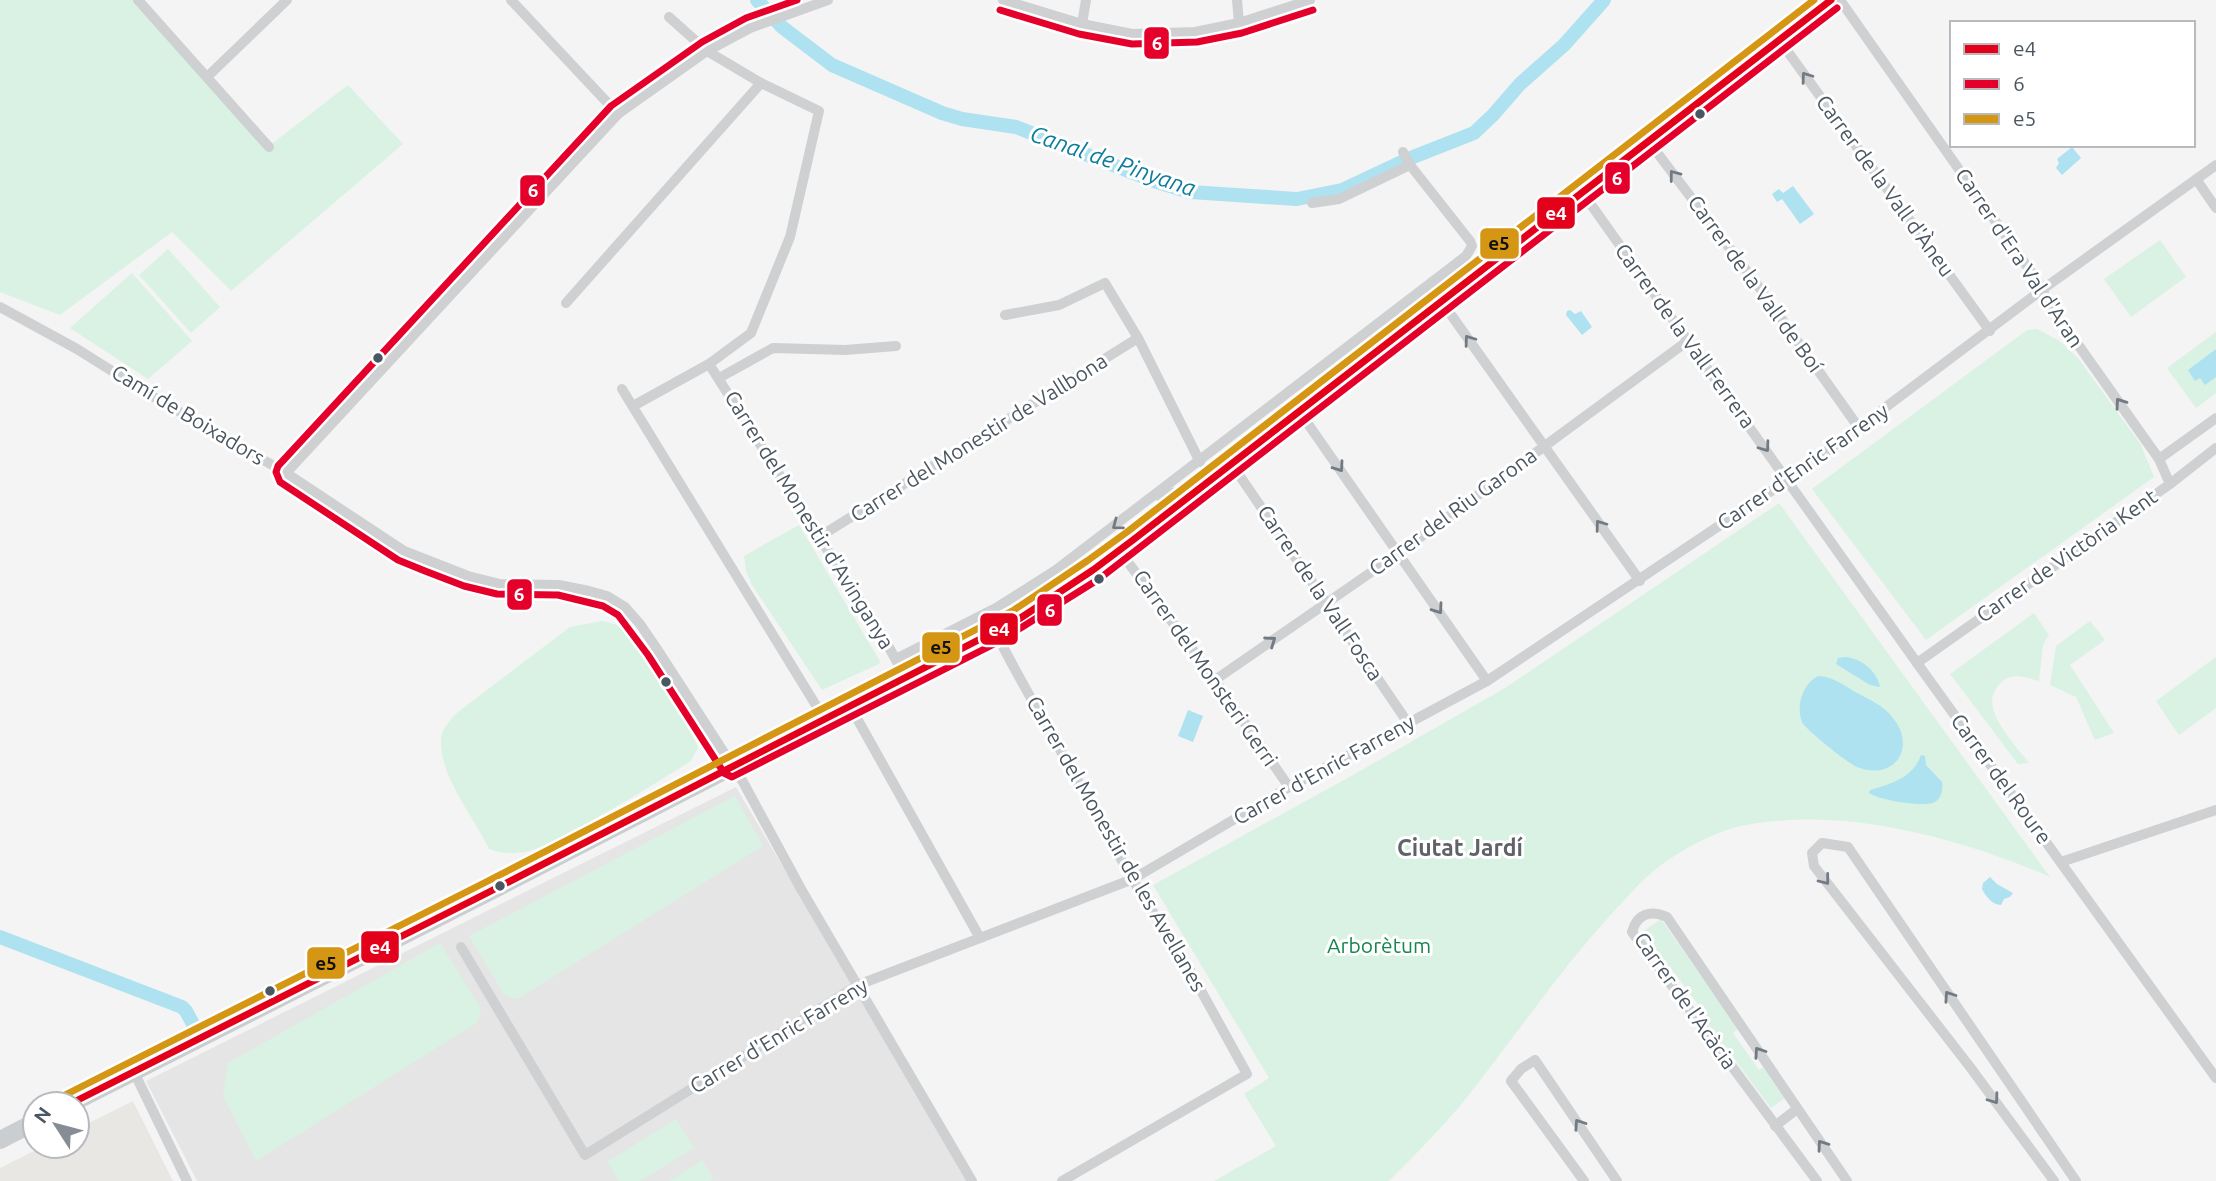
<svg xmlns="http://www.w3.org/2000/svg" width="2216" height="1181" viewBox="0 0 2216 1181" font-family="Ubuntu,sans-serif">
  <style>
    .commercial { fill: #e8e7e3 }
    .education { fill: #e6e5e6 }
    .green { fill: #d9f2e3 }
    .water { fill: #aee2f0 }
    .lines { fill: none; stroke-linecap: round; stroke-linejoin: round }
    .canal { stroke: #aee2f0; stroke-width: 14 }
    .minor { stroke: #ced0d2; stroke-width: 10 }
    .primary { stroke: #caced1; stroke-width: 18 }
    .bus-1-casing { stroke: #fff; stroke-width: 12 }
    .bus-2-casing { stroke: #fff; stroke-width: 12 }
    .bus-3-casing { stroke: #fff; stroke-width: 12 }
    .bus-1 { stroke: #e2001a; stroke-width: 7 }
    .bus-2 { stroke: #e4002b; stroke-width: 7 }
    .bus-3 { stroke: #d49613; stroke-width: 7 }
    .oneway { stroke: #727b83 }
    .bus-dot { fill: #4a5661; stroke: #fff; stroke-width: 2.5 }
    .labels { text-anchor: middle; stroke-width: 6; stroke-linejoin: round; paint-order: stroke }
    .street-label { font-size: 21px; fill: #4a5661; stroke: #fff }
    .park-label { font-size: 21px; fill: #17864f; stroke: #fff }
    .water-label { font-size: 23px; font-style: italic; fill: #0c7c9b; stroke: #fff }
    .neighbourhood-label { font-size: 23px; font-weight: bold; fill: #5f6368; stroke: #fff }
    .line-badge { stroke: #fff; stroke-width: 2.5 }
    .badge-label { font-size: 19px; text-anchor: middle; font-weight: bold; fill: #fff }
    .pale-badge-label { font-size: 19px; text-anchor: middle; font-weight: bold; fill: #111 }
  </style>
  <rect width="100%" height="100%" fill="#f4f4f4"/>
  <polygon class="commercial" points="133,1101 173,1181 0,1181 0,1168 44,1146 77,1146 77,1129"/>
  <polygon class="education" points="736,787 968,1181 197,1181 146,1081"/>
  <g class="green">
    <polygon points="0,0 138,0 269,146 348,85 403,144 231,291 172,232 60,315 0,292"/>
    <polygon points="2160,240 2186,277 2131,317 2104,279"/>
    <polygon points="168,249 220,307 191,333 139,275"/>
    <polygon points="132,273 192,341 148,379 70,328"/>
    <polygon points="2037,329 2058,340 2078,358 2141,445 2154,477 1926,640 1812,489 2027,330"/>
    <polygon points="2216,332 2216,393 2196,408 2167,368"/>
    <path d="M1779,503L2050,877C1959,837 1836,804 1737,827C1709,834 1670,856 1649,875C1637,885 1627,898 1616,909C1565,964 1524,1024 1478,1083C1452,1118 1420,1150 1389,1181H1214L1276,1146L1244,1094L1269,1078L1153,885L1353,775L1505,688Z"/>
    <polygon points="799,525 881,663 822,690 752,585 746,571 744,556"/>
    <path d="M2034,613L2049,635L2043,645L2039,681C2024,677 2010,671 1998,686C1978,708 2015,744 2029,763L2018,764L1950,674Z"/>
    <path d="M602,621C612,623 619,625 627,631C638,640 640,652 647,664C665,692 687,716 698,748L691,761C651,786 611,811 570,832C559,838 548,845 536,849C520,854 505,855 489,849C474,817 439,776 441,739C442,728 450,720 458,712L570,627Z"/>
    <polygon points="2090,621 2105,640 2070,665 2114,733 2095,740 2076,697 2050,685 2056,646"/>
    <polygon points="2216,657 2216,708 2179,735 2156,701"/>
    <polygon points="735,796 763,846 517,999 505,996 469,936"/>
    <polygon points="1661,919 1738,1029 1733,1033 1759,1070 1763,1067 1785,1098 1771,1108 1707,1023 1710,1020 1670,967 1666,969 1639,934"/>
    <polygon points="440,943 481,1008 478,1022 256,1161 223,1096 228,1063"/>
    <polygon points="676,1119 694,1148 640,1181 619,1181 607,1162"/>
    <polygon points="702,1160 714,1179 710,1181 670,1181"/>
  </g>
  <g class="water">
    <polygon points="2072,147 2081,158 2062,175 2056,168 2059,163 2057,159"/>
    <polygon points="1793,186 1814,214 1800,224 1782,199 1777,202 1772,194 1779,189 1783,193"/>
    <polygon points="1570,310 1575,314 1581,311 1592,327 1582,335 1566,315 1567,311"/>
    <polygon points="2216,349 2216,377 2205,385 2200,378 2195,381 2188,370"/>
    <path d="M1845,657C1861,658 1877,671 1880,687L1870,685L1836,664L1838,658Z"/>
    <path d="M1818,676C1832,676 1845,686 1857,693C1870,700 1883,705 1892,717C1918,747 1894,782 1857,767C1846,762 1812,734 1803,724C1795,708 1802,684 1818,676Z"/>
    <polygon points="1188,710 1203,716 1193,742 1178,736"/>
    <path d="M1921,755L1925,756L1926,765L1942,782C1943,789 1942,797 1935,802C1924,808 1879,800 1869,793L1870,790C1891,784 1913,778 1921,755Z"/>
    <path d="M1990,877L1997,884L2013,893L2010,897L2004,899L2001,905C1992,905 1986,896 1982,889L1983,883Z"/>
  </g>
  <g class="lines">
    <g class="canal">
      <polyline points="757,0 782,27 832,65 942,113 962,119 1016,127 1154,181 1190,192 1297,199 1342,190 1408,159 1474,133 1493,115 1520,84 1564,45 1604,0"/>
      <polyline points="0,937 182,1007 186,1011 193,1024"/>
    </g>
    <g class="minor">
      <polyline points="138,0 269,147"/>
      <polyline points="511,0 618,114"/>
      <polyline points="1003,0 1082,24 1132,34 1195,32 1239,23 1310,0"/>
      <polyline points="1237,0 1239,23"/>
      <polyline points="1840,0 2043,289 2045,298 2159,459 2170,484"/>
      <polyline points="1082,24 1086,0"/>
      <polyline points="1780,41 1990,331"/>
      <polyline points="207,77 287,0"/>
      <polyline points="1649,142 1759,287 1859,428"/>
      <polyline points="2196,179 2216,208"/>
      <polyline points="1582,192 1917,663 2216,1078"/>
      <polyline points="1312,203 1339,199 1410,165"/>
      <polyline points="1432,282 1468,279"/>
      <polyline points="1442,302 1640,581"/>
      <polyline points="566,303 761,83"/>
      <polyline points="0,307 77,349 147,393 286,473 404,551 468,576 500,584 559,585 589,591 607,596 625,607 640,624 657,649 743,782 801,889 972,1181"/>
      <polyline points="1005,315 1059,305 1105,283 1138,338 1200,462"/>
      <polyline points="709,364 886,642 906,678"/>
      <polyline points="719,378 773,348 845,350 896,346"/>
      <polyline points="622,389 825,720"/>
      <polyline points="633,406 709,364 751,333 790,237 819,111 761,83 707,51 669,17"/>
      <polyline points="1299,411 1487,681"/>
      <polyline points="2159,459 2216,418"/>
      <polyline points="1231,463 1408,723"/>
      <polyline points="286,473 618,114 707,51 750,28 828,0"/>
      <polyline points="1159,496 1195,488"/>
      <polyline points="819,537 1138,338"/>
      <polyline points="1119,550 1215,680 1289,787"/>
      <path d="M986,613C1016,676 1053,736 1087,797C1114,845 1139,897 1173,940L1247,1074L1062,1181"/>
      <polyline points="896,659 996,608 1056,570 1466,256 1472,246 1470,241 1410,165 1403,152"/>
      <polyline points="1917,663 2170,484 2216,448"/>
      <polyline points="1215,680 1399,553 1689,340"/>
      <polyline points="850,706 980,938"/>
      <polyline points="2061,862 2216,810"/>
      <polyline points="461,947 585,1155 858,985 1133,879 1289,787 1487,681 1798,473 2043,289 2216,165"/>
      <polyline points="134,1072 187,1181"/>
      <polyline points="1775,1126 1797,1109"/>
      <polyline points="1584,1181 1511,1081 1521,1069 1535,1060 1617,1181"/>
      <path d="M1817,1181L1632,932C1637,913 1651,910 1667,917L1847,1181"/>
      <polyline points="2054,1181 1970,1067 1814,866 1812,853 1822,843 1848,847 2076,1181"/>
    </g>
    <g class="primary">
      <polyline points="70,1104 489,892 1019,619 1093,570 1133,540 1831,0"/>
      <polyline points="0,1140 35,1122"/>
    </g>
    <g class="bus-1-casing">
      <polyline id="bus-1" points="70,1104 489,892 1019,619 1093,570 1133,540 1831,0"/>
    </g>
    <g class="bus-2-casing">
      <g id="bus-2">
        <polyline points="797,0 746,18 702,42 611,106 278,466 276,472 280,482 398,560 425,571 464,586 497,594 558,595 603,606 618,615 648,655 724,773 732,777 1000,641 1099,579 1837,8"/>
        <polyline points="1000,10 1079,34 1132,44 1197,42 1242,33 1313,10"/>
      </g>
    </g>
    <g class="bus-3-casing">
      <polyline id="bus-3" points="65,1095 484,883 1014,610 1087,561 1127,532 1814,0"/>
    </g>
    <use href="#bus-1" class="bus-1"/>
    <use href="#bus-2" class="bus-2"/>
    <use href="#bus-3" class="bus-3"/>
  </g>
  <defs><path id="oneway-chevron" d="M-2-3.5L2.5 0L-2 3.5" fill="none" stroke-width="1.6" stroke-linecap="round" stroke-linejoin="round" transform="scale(1.75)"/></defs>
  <g class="oneway">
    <use href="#oneway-chevron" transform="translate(1806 77) rotate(-126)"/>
    <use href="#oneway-chevron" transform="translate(1674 175) rotate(-127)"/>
    <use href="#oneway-chevron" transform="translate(1469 340) rotate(-126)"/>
    <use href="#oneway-chevron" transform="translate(2120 403) rotate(-125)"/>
    <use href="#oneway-chevron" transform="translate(1765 447) rotate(54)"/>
    <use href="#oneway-chevron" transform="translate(1339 467) rotate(55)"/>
    <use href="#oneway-chevron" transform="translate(1117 525) rotate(143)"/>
    <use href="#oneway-chevron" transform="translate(1600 525) rotate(-126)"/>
    <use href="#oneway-chevron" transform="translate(1438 609) rotate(55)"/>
    <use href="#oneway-chevron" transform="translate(1271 641) rotate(-35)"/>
    <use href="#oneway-chevron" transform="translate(1825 880) rotate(52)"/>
    <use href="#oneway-chevron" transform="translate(1949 996) rotate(-124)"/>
    <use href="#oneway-chevron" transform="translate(1759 1052) rotate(-124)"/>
    <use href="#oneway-chevron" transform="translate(1994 1099) rotate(54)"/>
    <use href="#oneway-chevron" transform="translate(1579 1124) rotate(-124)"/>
    <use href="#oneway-chevron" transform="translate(1822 1145) rotate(-125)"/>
  </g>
  <g class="bus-dot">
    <circle cx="1700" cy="114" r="6"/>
    <circle cx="378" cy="358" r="6"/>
    <circle cx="1099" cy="579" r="6"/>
    <circle cx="666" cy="682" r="6"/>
    <circle cx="500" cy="886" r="6"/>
    <circle cx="270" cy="991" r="6"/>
  </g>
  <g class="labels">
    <g class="street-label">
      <text transform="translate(1885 186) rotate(54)" y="7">Carrer de la Vall d'Àneu</text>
      <text transform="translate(2019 258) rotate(56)" y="7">Carrer d'Era Val d'Aran</text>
      <text transform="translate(1755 284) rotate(54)" y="7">Carrer de la Vall de Boí</text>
      <text transform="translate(1685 336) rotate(54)" y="7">Carrer de la Vall Ferrera</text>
      <text transform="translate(188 415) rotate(31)" y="7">Camí de Boixadors</text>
      <text transform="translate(979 438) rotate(-32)" y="7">Carrer del Monestir de Vallbona</text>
      <text transform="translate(1803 467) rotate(-35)" y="7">Carrer d'Enric Farreny</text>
      <text transform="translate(1453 512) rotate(-36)" y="7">Carrer del Riu Garona</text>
      <text transform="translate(809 520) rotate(58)" y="7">Carrer del Monestir d'Avinganya</text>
      <text transform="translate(2067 556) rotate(-35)" y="7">Carrer de Victòria Kent</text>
      <text transform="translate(1320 593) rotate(56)" y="7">Carrer de la Vall Fosca</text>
      <text transform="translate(1205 668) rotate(55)" y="7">Carrer del Monsteri Gerri</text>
      <text transform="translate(1324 770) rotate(-29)" y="7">Carrer d'Enric Farreny</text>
      <text transform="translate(2001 779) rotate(54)" y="7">Carrer del Roure</text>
      <text transform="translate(1116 844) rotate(60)" y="7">Carrer del Monestir de les Avellanes</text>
      <text transform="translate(1685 1001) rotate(55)" y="7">Carrer de l'Acàcia</text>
      <text transform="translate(779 1036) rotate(-31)" y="7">Carrer d'Enric Farreny</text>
    </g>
    <g class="park-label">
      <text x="1379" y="953">Arborètum</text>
    </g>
    <g class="water-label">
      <text transform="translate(1113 161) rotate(19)" y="8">Canal de Pinyana</text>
    </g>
    <g class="neighbourhood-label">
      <text x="1460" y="856">Ciutat Jardí</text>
    </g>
  </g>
  <g class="line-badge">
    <rect x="1143" y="26" width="27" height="34" rx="7" fill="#e4002b"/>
    <rect x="1604" y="161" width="27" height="34" rx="7" fill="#e4002b"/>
    <rect x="519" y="174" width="27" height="33" rx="7" fill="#e4002b"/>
    <rect x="1536" y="196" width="40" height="34" rx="7" fill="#e2001a"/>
    <rect x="1479" y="227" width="41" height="33" rx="7" fill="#d49613"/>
    <rect x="506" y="578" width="27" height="33" rx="7" fill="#e4002b"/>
    <rect x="1036" y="593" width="27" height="34" rx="7" fill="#e4002b"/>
    <rect x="979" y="612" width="40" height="34" rx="7" fill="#e2001a"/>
    <rect x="921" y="631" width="40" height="33" rx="7" fill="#d49613"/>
    <rect x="360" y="930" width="40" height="34" rx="7" fill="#e2001a"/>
    <rect x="306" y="946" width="40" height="34" rx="7" fill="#d49613"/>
  </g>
  <g class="badge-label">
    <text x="1157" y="50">6</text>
    <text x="1617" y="185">6</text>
    <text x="533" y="197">6</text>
    <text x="1556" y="220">e4</text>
    <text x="519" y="601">6</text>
    <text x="1050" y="617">6</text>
    <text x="999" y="636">e4</text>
    <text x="380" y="954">e4</text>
  </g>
  <g class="pale-badge-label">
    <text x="1499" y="250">e5</text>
    <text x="941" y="654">e5</text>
    <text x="326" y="970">e5</text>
  </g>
  <rect x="1950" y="21" width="245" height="126" fill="#ffffff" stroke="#b7bbc0" stroke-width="2"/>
  <rect x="1964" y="44" width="35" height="10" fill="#e2001a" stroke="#b7bbc0" stroke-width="2"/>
  <text x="2013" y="56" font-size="21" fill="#4a5661">e4</text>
  <rect x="1964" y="79" width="35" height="10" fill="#e4002b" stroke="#b7bbc0" stroke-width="2"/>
  <text x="2013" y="91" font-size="21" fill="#4a5661">6</text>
  <rect x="1964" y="114" width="35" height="10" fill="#d49613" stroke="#b7bbc0" stroke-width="2"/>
  <text x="2013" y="126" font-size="21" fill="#4a5661">e5</text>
  <g transform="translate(56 1125) rotate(306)"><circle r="33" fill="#ffffff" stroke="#b7bbc0" stroke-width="2"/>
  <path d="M0-5L12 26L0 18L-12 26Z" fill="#868d94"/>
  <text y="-10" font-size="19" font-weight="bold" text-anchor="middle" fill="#4a5661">N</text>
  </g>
</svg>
